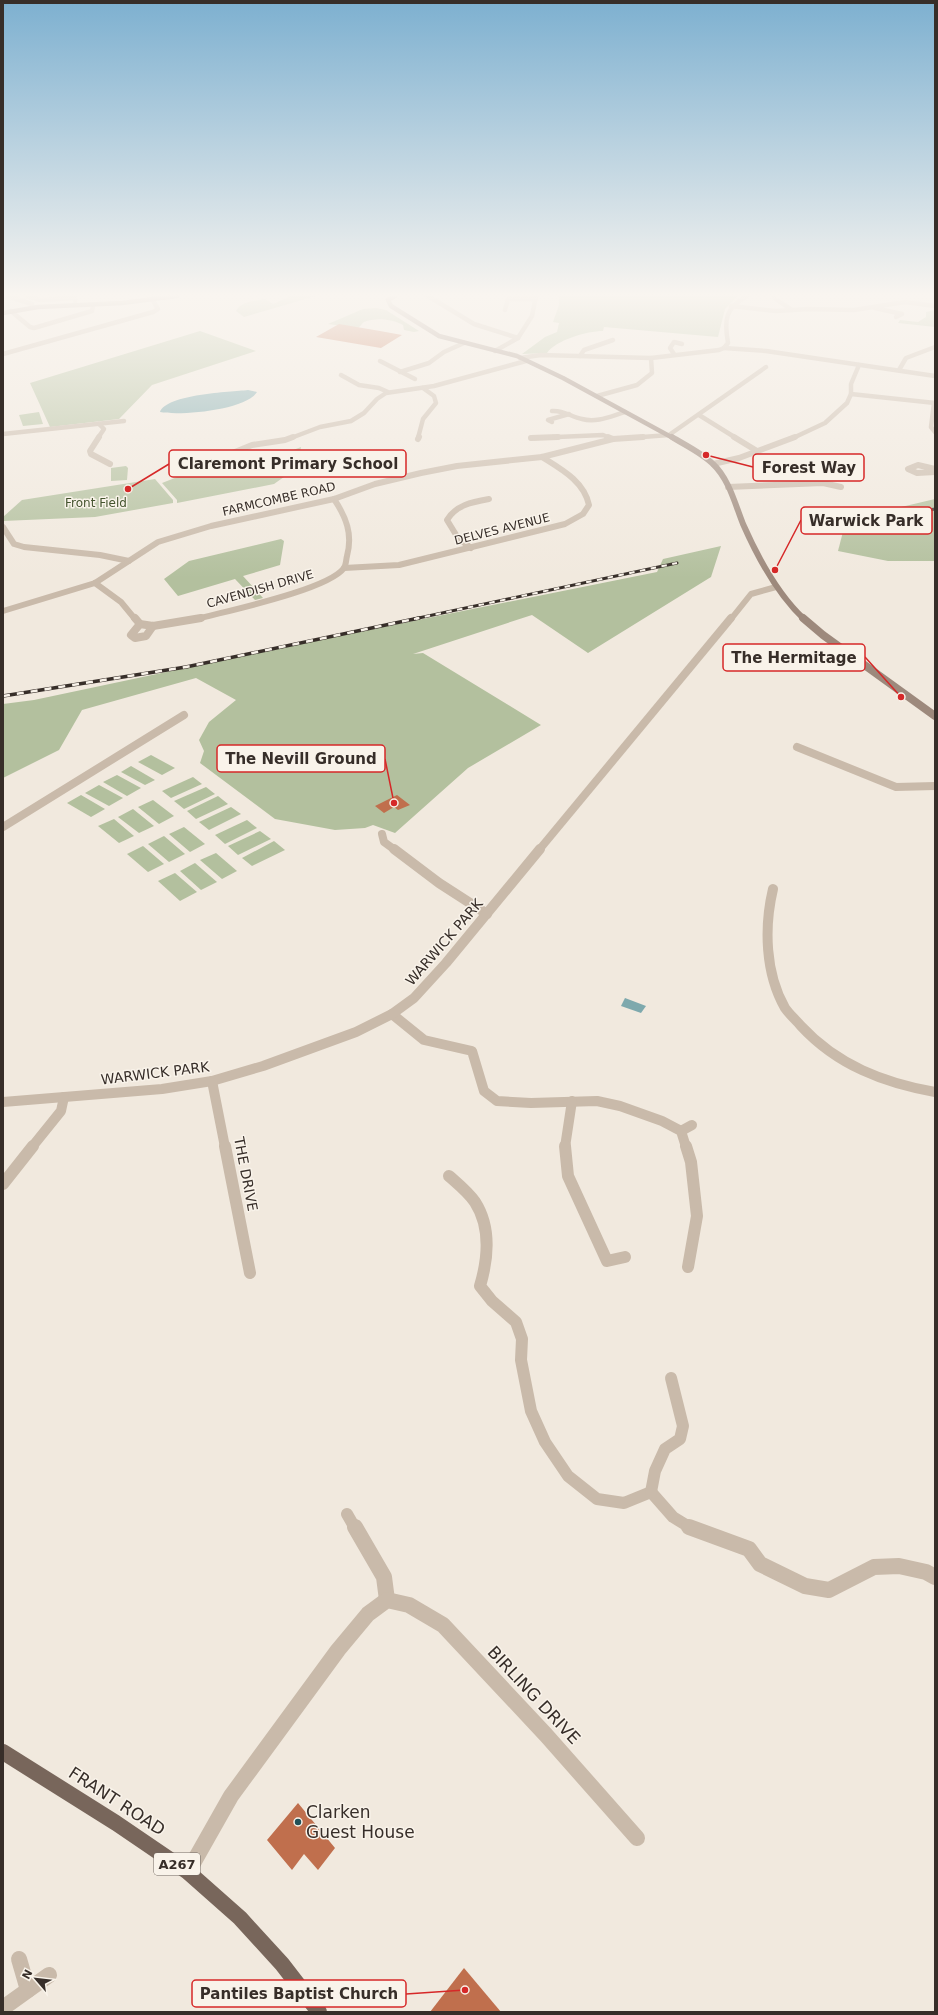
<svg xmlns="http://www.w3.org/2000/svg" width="938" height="2015" viewBox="0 0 938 2015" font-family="'DejaVu Sans',sans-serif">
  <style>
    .green { fill: #b3c09e }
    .water { fill: #7ea9ad }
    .building { fill: #c06f4d }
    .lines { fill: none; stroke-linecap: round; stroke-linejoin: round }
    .street-far5 { stroke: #c9baaa; stroke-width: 4.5 }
    .street-far4 { stroke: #c9baaa; stroke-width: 6 }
    .street-far3 { stroke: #c9baaa; stroke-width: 8 }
    .street-far2 { stroke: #c9baaa; stroke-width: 10 }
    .street-far1 { stroke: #c9baaa; stroke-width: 12 }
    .street { stroke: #c9baaa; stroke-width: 16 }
    .secondary-far2 { stroke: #9d897c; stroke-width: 4.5 }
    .secondary-far1 { stroke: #9d897c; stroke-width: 6 }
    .secondary { stroke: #9d897c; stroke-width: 8 }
    .primary { stroke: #78665b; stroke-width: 16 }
    .rail-far1-casing { stroke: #372e29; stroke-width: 3 }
    .rail-casing { stroke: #372e29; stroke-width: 3.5 }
    .rail-far1 { stroke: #f9f3ea; stroke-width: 2; stroke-dasharray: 5.5; stroke-linecap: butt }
    .rail { stroke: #f9f3ea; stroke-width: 2.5; stroke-dasharray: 7; stroke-linecap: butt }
    .poi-dot { fill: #215057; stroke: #f9f3ea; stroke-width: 1.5 }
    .labels { text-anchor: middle; stroke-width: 3; stroke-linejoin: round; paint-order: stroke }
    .far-street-label { font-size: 12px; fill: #372e29; stroke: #f9f3ea }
    .far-park-label { font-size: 12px; fill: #44542e; stroke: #f9f3ea }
    .shield { fill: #f9f3ea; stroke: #716963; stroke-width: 1 }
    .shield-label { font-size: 13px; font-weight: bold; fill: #372e29 }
    .street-label { font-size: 14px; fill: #372e29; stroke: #f9f3ea }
    .near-street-label { font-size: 17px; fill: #372e29; stroke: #f9f3ea }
    .near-poi-label { font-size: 17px; fill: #372e29; stroke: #f9f3ea; text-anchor: start }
    .leader { fill: none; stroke: #d62828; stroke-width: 1.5 }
    .callout-dot { fill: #d62828; stroke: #f9f3ea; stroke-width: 1.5 }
    .callout { fill: #f9f3ea; stroke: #d62828; stroke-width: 1.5 }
    .callout-label { font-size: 15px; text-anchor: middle; font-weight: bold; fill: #372e29 }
  </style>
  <rect width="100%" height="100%" fill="#f1e9de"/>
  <g class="green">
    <path d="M291,296H316L244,317L236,311C241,301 255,301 265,299L273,304Z"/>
    <path d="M559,296H738L725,309L718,337L604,327L603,331C587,331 556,340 547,353L522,354L545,337L557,332L559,323L553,322L559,305Z"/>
    <path d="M376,308L386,310L419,331L414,332L404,330L403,325C394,319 375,317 364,322C362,323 361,326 358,328L328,324L363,309Z"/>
    <polygon points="935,310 935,327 898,323 900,320 918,322 926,317 926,312"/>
    <polygon points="200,331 256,351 152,385 119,419 50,427 30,383"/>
    <polygon points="39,412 43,424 23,426 19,415"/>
    <polygon points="301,447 298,467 274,484 177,503 177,500 162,483 190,472 181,459 242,470"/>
    <polygon points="126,466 128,468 127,480 111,481 111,468"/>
    <polygon points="155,479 173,500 173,503 95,517 3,521 3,517 22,500"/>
    <polygon points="935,499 935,561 888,561 838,551 846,520"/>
    <polygon points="281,539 284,541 280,565 243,576 263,598 255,600 235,579 178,596 164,579 189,561"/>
    <polygon points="721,546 711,577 588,653 532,615 413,654 423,653 541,725 468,768 395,833 373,825 365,828 335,830 275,819 200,763 204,751 199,740 209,722 236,700 196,678 82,710 59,750 3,778 3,704 34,700 298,644 657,572 663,559"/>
    <polygon points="151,755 175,768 162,775 138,762"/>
    <polygon points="131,766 155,780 145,785 121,772"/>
    <polygon points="117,775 141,788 127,796 103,782"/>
    <polygon points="193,777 202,784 171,798 162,791"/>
    <polygon points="99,785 123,798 109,806 85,793"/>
    <polygon points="206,787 215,794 184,809 174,801"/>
    <polygon points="81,795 105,809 91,817 67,803"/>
    <polygon points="218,796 228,804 196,819 187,811"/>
    <polygon points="153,800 174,816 159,824 138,807"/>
    <polygon points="231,807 241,814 209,830 199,822"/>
    <polygon points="133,809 154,826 139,833 118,817"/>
    <polygon points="114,819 134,836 119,843 98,826"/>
    <polygon points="247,820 257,828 225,844 215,835"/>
    <polygon points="184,827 205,844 190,852 169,834"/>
    <polygon points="260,831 271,839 238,855 228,846"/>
    <polygon points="164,836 185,854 169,862 148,844"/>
    <polygon points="274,841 285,850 252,866 242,858"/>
    <polygon points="143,846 164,864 148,872 127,854"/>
    <polygon points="216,853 237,871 222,879 200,860"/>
    <polygon points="195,863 217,882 201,890 180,871"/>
    <polygon points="175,873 197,892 180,901 158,881"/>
  </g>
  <g class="water">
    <path d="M248,390L257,392C246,410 180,416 160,412C167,394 230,392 248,390Z"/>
    <polygon points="625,998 646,1006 641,1013 621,1006"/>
  </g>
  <g class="building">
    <polygon points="339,324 380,331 402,335 381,348 316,337"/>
    <polygon points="397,795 410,805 398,810 394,807 384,813 375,806"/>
    <polygon points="298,1803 335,1848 318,1870 304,1854 292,1870 267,1840"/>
    <polygon points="464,1968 501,2012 430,2012"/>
  </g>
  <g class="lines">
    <g class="street-far5">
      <polyline points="7,296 32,304"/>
      <polyline points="27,296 40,300 75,298 75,301"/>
      <polyline points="428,296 474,324 518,338"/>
      <polyline points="774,298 792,310"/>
      <polyline points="731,306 776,311 808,309 854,310 905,302 935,306"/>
      <polyline points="875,308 902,314 896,317"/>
      <polyline points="505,310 508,299 536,299"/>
      <polyline points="11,311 30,327 34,328 92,311 93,305"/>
      <polyline points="724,348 766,351 935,376"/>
      <polyline points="495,351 518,338 532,316 536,296"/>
      <polyline points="3,354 153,312 158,309 152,299"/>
      <polyline points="674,354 670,348 674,342 682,344"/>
      <polyline points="580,356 584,350 613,340"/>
      <path d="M520,358L541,355L651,358L719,350L724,348L728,343C724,320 725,308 747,296"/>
      <polyline points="380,361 415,379"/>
      <polyline points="899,370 906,358 935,347"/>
      <polyline points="400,372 429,363 444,352 464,343"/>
      <polyline points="341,375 359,385 379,388 388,392"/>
      <polyline points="851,394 935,403"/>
      <polyline points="597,396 637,385 652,373 651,358"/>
      <polyline points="934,403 931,427 935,432"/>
      <path d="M552,411C564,410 571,417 582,419C597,423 611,416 625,412"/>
      <polyline points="699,415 736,438"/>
      <polyline points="552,422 548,420 569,414"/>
      <polyline points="3,434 124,421"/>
      <polyline points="98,438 104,429 99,424"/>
      <polyline points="291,438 320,427 351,421 364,413 377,399 386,393 434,386 526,361"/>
      <polyline points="418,438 423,419 436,403 434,396 423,388"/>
      <polyline points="534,438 603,435 610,438"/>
      <polyline points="629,438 669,435 766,367"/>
      <polyline points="793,438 825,423 847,403 851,394 851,384 859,365"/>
    </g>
    <g class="street-far4">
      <polyline points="99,437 90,451 91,454 110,464"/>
      <polyline points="608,437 613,439"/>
      <polyline points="734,437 757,451"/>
      <polyline points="531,438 558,437"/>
      <polyline points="418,439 419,437"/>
      <polyline points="230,454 252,445 285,440 293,437"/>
      <polyline points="713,464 739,458 795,437"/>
      <polyline points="935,469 918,465 908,469 917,473 935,472"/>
      <polyline points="728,487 823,483 841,487"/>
      <polyline points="3,527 14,544 24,547 100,555 129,561"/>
      <path d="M471,548L458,538L447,520C456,505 472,502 489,499"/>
      <path d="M344,568L399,565L565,524L583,514L589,505C584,481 561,469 542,457"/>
      <polyline points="95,583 121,602 135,619"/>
      <polyline points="3,611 95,583 158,542 211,526 334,499 375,484 421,473 457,466 542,457 613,439 643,437"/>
      <path d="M197,619C226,611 328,590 344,568C346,565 346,560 347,556C353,534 346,517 334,499"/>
      <polyline points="731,619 751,594 776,587"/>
    </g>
    <g class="street-far3">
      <polyline points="135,618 140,624 153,626 201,618"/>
      <polyline points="140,624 131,635 135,638 146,636 153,626"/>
      <polyline points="797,747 896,787 935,786"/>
      <polyline points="3,827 184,715"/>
      <polyline points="382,834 384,842 395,850"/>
      <polyline points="539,850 731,618"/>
    </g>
    <g class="street-far2">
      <polyline points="394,849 439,883 487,914"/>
      <path d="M773,889C764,927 765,973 785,1008C789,1014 796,1020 801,1026C837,1065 884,1083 935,1092"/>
      <polyline points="392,1014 424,1040 472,1051 484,1091 497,1101 531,1103 597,1101 620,1106 662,1121 681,1131 686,1147"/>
      <polyline points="212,1081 225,1147"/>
      <polyline points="3,1102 162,1089 212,1081 263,1066 356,1032 392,1014 414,998 446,963 540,849"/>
      <polyline points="681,1131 692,1125"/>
      <polyline points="32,1147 61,1111 64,1097"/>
      <polyline points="565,1147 572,1101"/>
    </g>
    <g class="street-far1">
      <polyline points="225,1146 250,1273"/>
      <polyline points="565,1146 568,1176 607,1261 625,1257"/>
      <polyline points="686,1146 691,1162 697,1216 688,1267"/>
      <path d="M449,1176C458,1184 468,1192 475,1202C491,1227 488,1259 480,1286L492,1301L516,1322L522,1339L521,1360L531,1411L545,1442L568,1476L597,1499L624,1503L651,1492L673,1517L691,1528"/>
      <polyline points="3,1184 33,1146"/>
      <polyline points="651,1492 655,1471 665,1449 680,1439 683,1426 671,1378"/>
      <polyline points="347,1514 355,1528"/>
    </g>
    <g class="street">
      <polyline points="355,1527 384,1577 387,1600"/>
      <polyline points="689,1527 749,1549 760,1564 805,1586 829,1590 874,1567 899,1566 926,1572 935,1577"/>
      <polyline points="188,1872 231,1796 338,1650 368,1614 387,1600 409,1605 443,1625 546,1735 637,1838"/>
      <polyline points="19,1959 28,1990"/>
      <polyline points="3,2008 49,1975"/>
    </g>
    <g class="secondary-far2">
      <polyline points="395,296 388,300 391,306 439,336 517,356 563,378 673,438"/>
      <polyline points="3,313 38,307 122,303 177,296"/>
    </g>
    <path class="secondary-far1" d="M672,437C685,445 702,453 713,464C729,479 735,504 743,524C758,558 777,594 804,619"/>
    <polyline class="secondary" points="803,618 823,635 935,716"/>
    <polyline class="primary" points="3,1752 116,1823 188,1872 240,1918 282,1964 319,2012"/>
    <g class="rail-far1-casing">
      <g id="rail-far1">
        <polyline points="924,511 935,509"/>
        <polyline points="414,619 677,563"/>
      </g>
    </g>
    <g class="rail-casing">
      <polyline id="rail" points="3,696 186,667 419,618"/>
    </g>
    <use href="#rail-far1" class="rail-far1"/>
    <use href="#rail" class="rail"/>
  </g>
  <linearGradient id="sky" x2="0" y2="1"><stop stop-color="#7db0d0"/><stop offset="0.51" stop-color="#f9f5f0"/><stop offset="1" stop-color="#f9f5f0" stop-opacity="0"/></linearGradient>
  <rect width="938" height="578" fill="url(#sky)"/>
  <circle class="poi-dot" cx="298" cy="1822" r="4"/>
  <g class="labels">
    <g class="far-street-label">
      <text transform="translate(279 499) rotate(-13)" y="4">FARMCOMBE ROAD</text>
      <text transform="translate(502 529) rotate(-14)" y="4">DELVES AVENUE</text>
      <text transform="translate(260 589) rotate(-16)" y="4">CAVENDISH DRIVE</text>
    </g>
    <g class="far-park-label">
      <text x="96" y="507">Front Field</text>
    </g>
    <rect class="shield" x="154" y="1853" width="46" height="22" rx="3"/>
    <g class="shield-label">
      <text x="177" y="1869">A267</text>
    </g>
    <g class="street-label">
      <text transform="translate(444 942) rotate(-49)" y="5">WARWICK PARK</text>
      <text transform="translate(155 1073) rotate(-7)" y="5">WARWICK PARK</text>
      <text transform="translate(246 1174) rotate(79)" y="5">THE DRIVE</text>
    </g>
    <g class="near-street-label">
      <text transform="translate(534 1695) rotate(47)" y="6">BIRLING DRIVE</text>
      <text transform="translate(117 1801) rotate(33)" y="6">FRANT ROAD</text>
    </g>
    <g class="near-poi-label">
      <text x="306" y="1818">Clarken<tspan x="306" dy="20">Guest House</tspan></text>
    </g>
  </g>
  <path class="leader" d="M128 489L169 464M706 455L753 467M775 570L801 520M901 697L865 657M394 803L385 759M465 1990L406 1994"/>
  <g class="callout-dot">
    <circle cx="128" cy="489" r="4"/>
    <circle cx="706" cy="455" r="4"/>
    <circle cx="775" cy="570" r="4"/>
    <circle cx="901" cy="697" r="4"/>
    <circle cx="394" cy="803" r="4"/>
    <circle cx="465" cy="1990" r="4"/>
  </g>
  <g class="callout">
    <rect x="169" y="450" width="237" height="27" rx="4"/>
    <rect x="753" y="454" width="111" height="27" rx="4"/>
    <rect x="801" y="507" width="131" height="27" rx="4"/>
    <rect x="723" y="644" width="142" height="27" rx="4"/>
    <rect x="217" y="745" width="168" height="27" rx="4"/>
    <rect x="192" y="1980" width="214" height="27" rx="4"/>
  </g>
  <g class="callout-label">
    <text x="288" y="469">Claremont Primary School</text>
    <text x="809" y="473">Forest Way</text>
    <text x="866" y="526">Warwick Park</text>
    <text x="794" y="663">The Hermitage</text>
    <text x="301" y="764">The Nevill Ground</text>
    <text x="299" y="1999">Pantiles Baptist Church</text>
  </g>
  <rect width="938" height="2015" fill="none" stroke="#372e29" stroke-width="8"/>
  <g transform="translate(36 1979) rotate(298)" stroke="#f9f3ea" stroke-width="3" paint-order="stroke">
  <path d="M0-3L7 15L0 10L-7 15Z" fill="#372e29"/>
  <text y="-6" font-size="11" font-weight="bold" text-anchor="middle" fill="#372e29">N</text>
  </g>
</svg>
